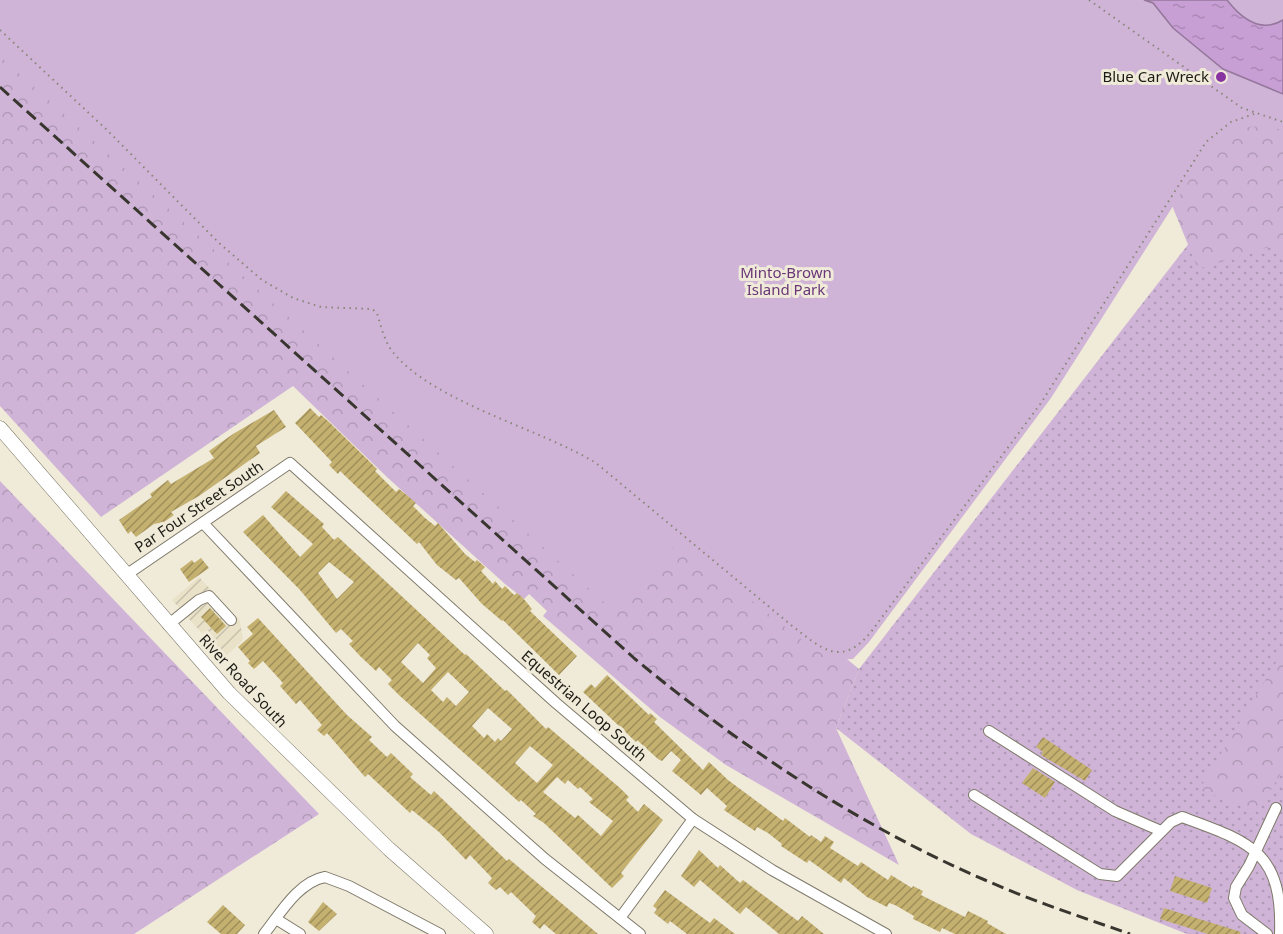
<svg xmlns="http://www.w3.org/2000/svg" width="1283" height="934" viewBox="0 0 1283 934" font-family="'Noto Sans',sans-serif">
  <style>
    .industrial { fill: url(#industrial-furrows) }
    .grass { fill: url(#grass-dots) }
    .forest { fill: url(#forest-crowns) }
    .park { fill: #cfb4d7 }
    .water { fill: url(#water-ripples); stroke: #94779b; stroke-width: 1.5 }
    .building { fill: url(#building-hatch); fill-rule: evenodd }
    .lines { fill: none; stroke-linecap: round; stroke-linejoin: round }
    .minor-casing { stroke: #7e7969; stroke-width: 12 }
    .major-casing { stroke: #7e7969; stroke-width: 15 }
    .path { stroke: #8a867a; stroke-width: 2; stroke-dasharray: 1.5 4.5; stroke-linecap: butt }
    .minor { stroke: #fff; stroke-width: 10 }
    .major { stroke: #fff; stroke-width: 14 }
    .rail { stroke: #38362e; stroke-width: 3; stroke-dasharray: 12 6; stroke-linecap: butt }
    .poi-dot { fill: #8933a1; stroke: #f0ead9; stroke-width: 2 }
    .labels { text-anchor: middle; stroke-width: 6; stroke-linejoin: round; paint-order: stroke }
    .poi-label { font-size: 15px; fill: #1b1a13; stroke: #f0ead9; text-anchor: end }
    .park-label { font-size: 15px; fill: #693778; stroke: #f0ead9 }
    .street-label { font-size: 15px; fill: #1b1a13; stroke: #f0ead9 }
  </style>
  <defs>
    <pattern id="industrial-furrows" width="10" height="10" patternUnits="userSpaceOnUse" patternTransform="scale(1.5)"><rect width="10" height="10" fill="#e9e1c8"/><path d="M-1 1l2-2M0 10L10 0M9 11l2-2" fill="none" stroke="#c7c0ab"/></pattern>
    <pattern id="grass-dots" width="8" height="8" patternUnits="userSpaceOnUse" patternTransform="scale(1.5)"><rect width="8" height="8" fill="#cfb4d7"/><path d="M2 2h.1M6 6h.1" fill="none" stroke="#b19ab8" stroke-width="1.8" stroke-linecap="round"/></pattern>
    <pattern id="forest-crowns" width="20" height="18" patternUnits="userSpaceOnUse" patternTransform="scale(1.5)"><rect width="20" height="18" fill="#cfb4d7"/><path d="M2 6a3 3 0 1 1 6 0M12 15a3 3 0 1 1 6 0" fill="none" stroke="#b19ab8"/></pattern>
    <pattern id="water-ripples" width="26" height="14" patternUnits="userSpaceOnUse" patternTransform="scale(1.5)"><rect width="26" height="14" fill="#c89fd5"/><path d="M2 4q2-2 4 0t4 0M15 11q2-2 4 0t4 0" fill="none" stroke="#ab88b6"/></pattern>
    <pattern id="building-hatch" width="6" height="6" patternUnits="userSpaceOnUse" patternTransform="scale(1.5)"><rect width="6" height="6" fill="#c4b06f"/><path d="M-1 1l2-2M0 6l6-6M5 7l2-2" fill="none" stroke="#9e8e5a"/></pattern>
  </defs>
  <rect width="100%" height="100%" fill="#f0ead9"/>
  <polygon class="industrial" points="199,577 240,621 243,640 224,658 172,600"/>
  <polygon class="grass" points="1283,182 1283,934 1187,934 1077,890 971,834 836,728 859,669 1207,220"/>
  <g class="forest">
    <polygon points="0,0 682,523 859,669 836,728 899,865 726,765 660,717 543,616 547,611 529,594 524,599 505,584 388,478 293,386 101,517 0,406"/>
    <polygon points="1283,0 1283,252 1272,246 1198,269 1151,154"/>
    <polygon points="0,481 319,814 134,934 0,934"/>
    <polygon points="1283,651 1283,770 1258,811 1199,790"/>
  </g>
  <path class="park" d="M0,0H1283V130C1253,122 1232,127 1210,148L1051,398L869,642L853,659L834,660L813,649L678,542L616,613L0,56Z"/>
  <path class="water" d="M1144,0H1227C1241,18 1260,34 1283,20V94L1223,69L1173,28L1153,3Z"/>
  <g class="building">
    <polygon points="310,408 319,417 321,415 329,422 367,459 377,469 375,471 396,492 399,489 408,496 416,503 413,506 425,518 435,526 438,523 465,554 475,562 477,560 485,567 481,571 493,584 495,581 502,589 505,586 514,595 517,593 523,598 532,609 530,611 577,656 559,675 503,620 502,621 482,604 459,578 456,580 437,565 419,542 417,544 340,471 338,474 329,465 332,462 295,423"/>
    <polygon points="274,410 286,427 256,446 260,453 199,496 171,512 174,515 164,522 154,524 136,537 131,531 128,534 119,520 152,497 150,494 168,480 171,484 214,458 209,451 233,434"/>
    <path d="M286,491L324,524L322,527L334,540L338,537L465,655L466,654L505,691L507,690L546,729L548,727L620,788L629,797L626,800L638,812L644,804L663,820L621,873L624,876L612,888L544,823L533,816L536,814L521,800L519,802L400,696L388,684L392,680L379,667L376,671L360,656L349,644L353,641L341,629L336,633L300,590L243,532L263,515L300,557L313,544L271,507ZM329,562L354,582L337,599L318,573ZM418,643L430,655L427,658L436,668L423,683L401,662ZM448,672L469,692L456,706L447,697L443,702L431,690ZM488,708L512,729L501,741L498,738L495,742L487,734L484,738L472,726ZM530,746L553,765L537,783L515,763ZM557,777L565,784L568,780L578,789L580,787L593,799L589,802L613,821L601,836L578,815L575,818L543,792Z"/>
    <polygon points="201,558 209,568 189,582 180,569 192,560 194,563"/>
    <polygon points="210,608 226,626 217,634 201,617"/>
    <polygon points="258,618 347,715 372,737 369,740 387,757 391,753 413,774 410,777 431,795 434,791 507,861 509,859 598,934 556,934 544,924 540,929 532,922 536,916 511,892 508,895 500,887 496,890 488,883 492,878 470,855 466,860 439,832 412,810 410,813 368,774 365,777 327,733 324,736 317,730 322,725 300,700 296,704 280,686 283,683 263,661 254,669 248,663 250,661 238,647 253,634 247,627"/>
    <polygon points="607,675 649,715 650,713 657,719 654,722 703,770 709,762 728,780 783,821 785,818 810,837 811,835 821,842 825,836 834,842 830,848 858,866 861,862 888,880 891,875 912,888 913,886 923,891 921,895 965,917 968,911 988,921 987,923 1006,934 955,934 942,928 940,932 913,919 914,916 895,905 889,903 887,907 867,897 844,878 841,883 809,860 807,863 781,846 782,844 768,833 757,827 755,831 724,810 727,806 707,788 701,795 683,780 672,771 681,760 671,751 662,761 658,759 637,740 636,742 583,692 591,684 595,688"/>
    <polygon points="1043,737 1092,770 1085,781 1041,755 1043,752 1036,747"/>
    <polygon points="1033,768 1055,782 1045,798 1022,783"/>
    <polygon points="699,850 718,868 720,865 740,883 743,880 798,921 802,916 824,934 779,934 746,907 740,914 700,880 694,887 681,876"/>
    <polygon points="1175,876 1212,888 1207,903 1170,891"/>
    <polygon points="665,890 710,923 714,918 735,934 687,934 670,921 668,924 654,913 657,909 653,906"/>
    <polygon points="323,902 337,914 319,931 308,922"/>
    <polygon points="223,905 245,925 237,934 221,934 207,922"/>
    <polygon points="1164,908 1241,932 1240,934 1208,934 1160,919"/>
  </g>
  <g class="lines">
    <g class="minor-casing">
      <g id="minor">
        <polyline points="203,523 395,726 545,859 640,934"/>
        <polyline points="126,575 290,463 556,703 693,819 772,870 886,934"/>
        <polyline points="168,625 199,600 209,596 231,620"/>
        <polyline points="989,731 1115,811 1161,831"/>
        <path d="M974,795L1100,874L1117,876L1171,822L1182,817C1250,842 1283,851 1280,934"/>
        <polyline points="620,918 693,819"/>
        <polyline points="276,919 300,934"/>
        <path d="M264,934C280,914 298,882 325,877L349,886L440,934"/>
        <polyline points="1267,934 1242,915 1234,898 1236,887 1249,866 1276,808"/>
      </g>
    </g>
    <g class="major-casing">
      <polyline id="major" points="0,428 229,693 389,849 486,934"/>
    </g>
    <g class="path">
      <polyline points="1089,0 1242,108 1283,122"/>
      <path d="M0,30L107,130L219,243L262,280L293,298L321,307L372,309L377,313C381,326 384,340 392,351C432,402 539,428 596,463L791,625C822,649 841,668 871,632L1041,403L1206,142L1231,122L1254,114"/>
    </g>
    <use href="#minor" class="minor"/>
    <use href="#major" class="major"/>
    <path class="rail" d="M0,87L635,659C742,747 857,825 985,880C1032,901 1082,917 1130,934"/>
  </g>
  <circle class="poi-dot" cx="1221" cy="77" r="6"/>
  <g class="labels">
    <g class="poi-label">
      <text x="1209" y="82">Blue Car Wreck</text>
    </g>
    <g class="park-label">
      <text x="786" y="278">Minto-Brown<tspan x="786" dy="17">Island Park</tspan></text>
    </g>
    <g class="street-label">
      <text transform="translate(199 507) rotate(-34)" y="5">Par Four Street South</text>
      <text transform="translate(243 681) rotate(47)" y="5">River Road South</text>
      <text transform="translate(584 706) rotate(41)" y="5">Equestrian Loop South</text>
    </g>
  </g>
</svg>
